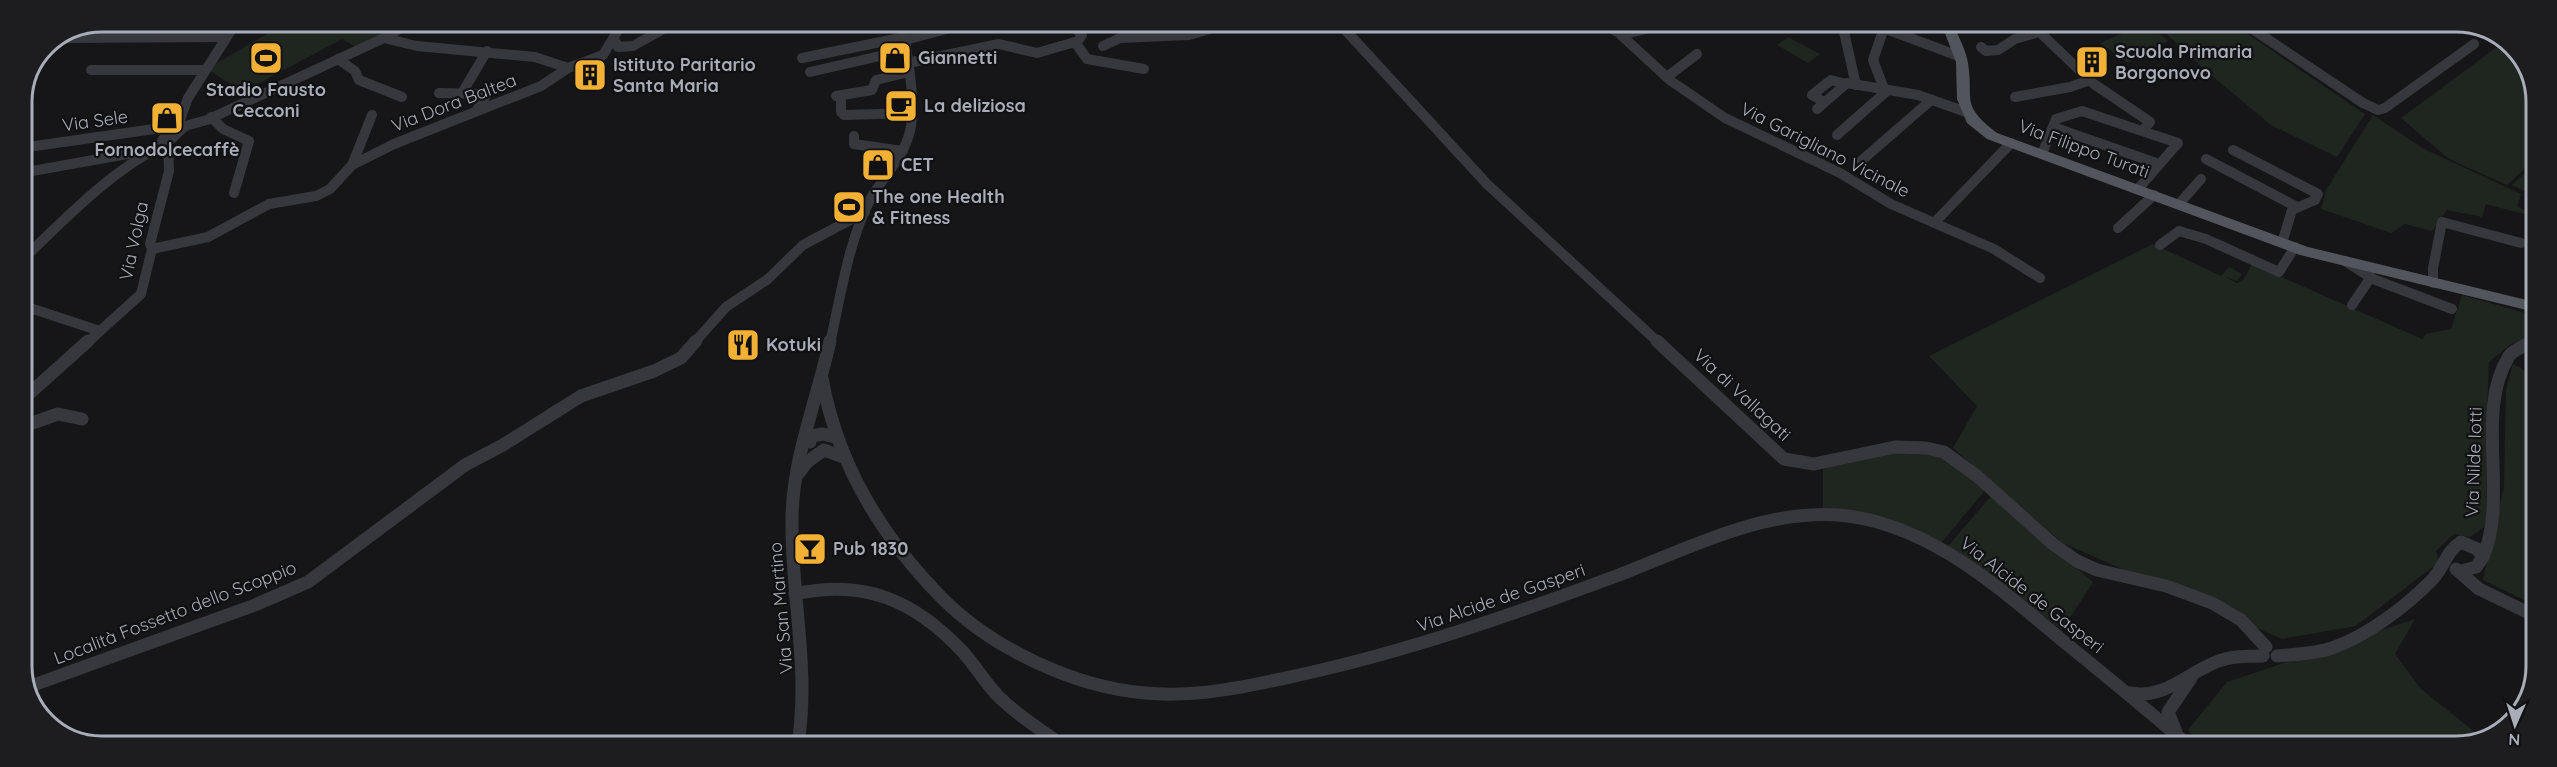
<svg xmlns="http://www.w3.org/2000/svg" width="2557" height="767" viewBox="0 0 2557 767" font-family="Quicksand,sans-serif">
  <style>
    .green { fill: #1e261f }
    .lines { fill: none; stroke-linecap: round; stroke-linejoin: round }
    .minor-far1 { stroke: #37383d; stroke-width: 10 }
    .minor { stroke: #37383d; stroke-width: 13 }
    .major { fill: #53555c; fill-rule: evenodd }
    .labels { text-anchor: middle; stroke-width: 4.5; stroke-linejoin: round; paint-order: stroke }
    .poi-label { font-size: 18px; font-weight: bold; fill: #a8adb8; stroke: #111113; text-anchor: start }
    .street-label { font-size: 18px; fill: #a8adb8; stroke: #111113 }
    .rim { fill: none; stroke: #a8adb8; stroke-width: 3 }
  </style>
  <rect width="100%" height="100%" fill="#161618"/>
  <g class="green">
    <polygon points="289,21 406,21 356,47 342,39 243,92 207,69"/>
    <polygon points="2146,23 2168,41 2128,63 2100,43"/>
    <polygon points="2155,23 2233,24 2365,114 2337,157 2271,125 2205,70"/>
    <polygon points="1788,37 1820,54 1808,63 1777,45"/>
    <polygon points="2504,42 2519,52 2536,96 2536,158 2507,185 2449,159 2401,118"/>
    <polygon points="2373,115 2424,149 2521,194 2517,206 2535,217 2486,204 2482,217 2447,210 2432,231 2405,224 2391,233 2321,209 2326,190"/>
    <polygon points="2536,162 2535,196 2512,185"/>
    <polygon points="2153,244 2221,276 2229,267 2242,274 2237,281 2225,277 2237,283 2244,279 2252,264 2422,339 2426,334 2451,329 2462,295 2522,312 2535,322 2535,334 2511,344 2489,362 2486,439 2487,516 2484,527 2470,537 2454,534 2436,551 2439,562 2356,626 2282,639 2063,543 1953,448 1977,406 1929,356"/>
    <polygon points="2513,364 2535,376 2534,605 2483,580 2504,486 2506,390"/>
    <path d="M1921,450L1950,457L1987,488L1941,543C1899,521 1870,515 1823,508V467L1866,456Z"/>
    <polygon points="1992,495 2093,582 2062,630 1948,546"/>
    <polygon points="2415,619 2395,654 2421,689 2481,737 2455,746 2203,746 2188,730 2227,682"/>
  </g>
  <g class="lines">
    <g class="minor-far1">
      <polyline points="601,22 618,30"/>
      <polyline points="1338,22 1487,184 1659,343"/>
      <polyline points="1071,23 1082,35 1078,41"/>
      <polyline points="1602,23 1621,34"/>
      <polyline points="1622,23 1621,35 1671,81 1725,118 1840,173 1891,204 1994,249 2040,278"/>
      <polyline points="1870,23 1961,57"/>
      <polyline points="2030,23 2094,84 2150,122 2143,130"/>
      <polyline points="2245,24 2363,103 2378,110 2385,108 2474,44"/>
      <polyline points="1884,28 1873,60 1884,89"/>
      <polyline points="1844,32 1856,85"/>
      <polyline points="1621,35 1658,26"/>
      <polyline points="61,38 226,37"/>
      <polyline points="384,38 417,46 535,57 568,68 603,55 623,22"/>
      <polyline points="614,39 618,47 633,46 676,22"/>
      <polyline points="905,40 973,22"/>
      <polyline points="1103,46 1120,38 1189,35 1234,22"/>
      <polyline points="1981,47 1986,51 1998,50 2015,39 2039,32"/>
      <polyline points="802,58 905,37"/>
      <polyline points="338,59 355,71 359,80 402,97"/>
      <polyline points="908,63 999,44 1037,53 1075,42 1087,59 1144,69"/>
      <polyline points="91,70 204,70"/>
      <polyline points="810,72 906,50"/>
      <polyline points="1667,77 1697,54"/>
      <polyline points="439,93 487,94 477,110"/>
      <polyline points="462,93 487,51"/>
      <polyline points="836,96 872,90 876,80 909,72"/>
      <polyline points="2015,97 2070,87 2090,80"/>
      <polyline points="841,101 841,112 844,115 912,113"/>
      <polyline points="1824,102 1812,95 1831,80 1846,84"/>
      <polyline points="1817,109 1847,83 1918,95 1969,113"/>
      <polyline points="211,117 223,129 249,141 234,193"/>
      <polygon points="181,124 185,126 168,142 162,141 169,130"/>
      <polyline points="178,125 188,98 237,21"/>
      <polyline points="185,126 207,120 384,38 413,21"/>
      <polyline points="2053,127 2159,164"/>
      <polyline points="1837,135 1888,90"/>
      <polyline points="854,136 854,144 903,151"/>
      <polyline points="21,148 175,126"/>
      <polyline points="2233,150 2318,194 2315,200 2292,210 2282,243"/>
      <polyline points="2042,154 2056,119 2082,111 2178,143 2138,189"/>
      <polyline points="2206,159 2297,207"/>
      <polyline points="1861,161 1930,101"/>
      <polyline points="352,165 394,144 541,86 568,68"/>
      <polyline points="21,173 144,151"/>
      <polyline points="2179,204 2201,179"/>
      <polyline points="1934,223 2011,143"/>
      <polyline points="2118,228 2154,195"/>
      <polyline points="2160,245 2179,231 2206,239 2279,272 2295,247"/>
      <polyline points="152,249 208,237 269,204 316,196 330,189 352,165 372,115"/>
      <path d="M21,261C67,217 109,172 166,143"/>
      <polyline points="2345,261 2373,279 2452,309"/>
      <polyline points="2433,283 2433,268 2442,222 2521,243"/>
      <polyline points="21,305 100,331 87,343"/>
      <polyline points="2352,305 2371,277"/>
      <polyline points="100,331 141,294 152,249 150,244 169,171 168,142"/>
      <polyline points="694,343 726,307 768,279 803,245 865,212"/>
      <path d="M830,343C841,296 848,241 871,198C884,176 904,157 910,131C917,100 906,54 903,22"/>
      <polyline points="2530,343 2535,340"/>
    </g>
    <g class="minor">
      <polyline points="1657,341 1784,459 1814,464 1895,447 1926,448 1944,452 1977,476 2053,544 2077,561 2097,570 2166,586 2212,603 2241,620 2266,647"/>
      <path d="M822,378C837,463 881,536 941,597C991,648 1074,687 1145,693C1197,698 1249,686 1299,675C1409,651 1514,614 1619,575C1689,548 1761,510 1838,515C1927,522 1998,587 2063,641C2106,676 2148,710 2189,746"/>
      <polyline points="21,396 30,393 88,341"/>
      <polyline points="21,427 58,414 82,419"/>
      <polyline points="810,442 806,437 823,434 835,437"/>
      <polyline points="799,473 807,462 824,450 843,457"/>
      <path d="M2483,557C2509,497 2474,412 2509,356C2513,350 2526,345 2533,341"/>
      <polyline points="2456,569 2479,589 2533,615"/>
      <path d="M795,594C864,579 914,600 962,651C976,666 985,683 999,697C1018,716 1040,729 1061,744"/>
      <path d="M2277,656C2294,654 2315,654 2332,648C2367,636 2405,607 2431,581C2444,568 2446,551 2461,542L2477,549L2483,557L2476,567L2462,571"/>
      <polyline points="28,687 255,605 308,582 465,465 503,445 581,396 654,371 681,358 696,341"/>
      <path d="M2130,693C2165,699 2186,674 2216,662C2231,656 2247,656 2263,656"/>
      <polyline points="2176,732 2168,712 2191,678"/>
      <path d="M798,744C810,668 791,596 792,520C792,460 817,400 830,341"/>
    </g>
    <path class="major" d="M1941,23H1953C1958,36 1966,50 1968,63C1974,102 1960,104 1997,133L2308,247L2535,302V312L2300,255L1987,139L1967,123L1957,99L1956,62Z"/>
  </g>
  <defs>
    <g id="stadium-square" transform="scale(1.725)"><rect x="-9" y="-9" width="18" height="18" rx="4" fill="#f2b134" stroke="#111113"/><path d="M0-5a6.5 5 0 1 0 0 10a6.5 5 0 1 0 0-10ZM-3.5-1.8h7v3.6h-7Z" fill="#111"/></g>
    <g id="shop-square" transform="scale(1.725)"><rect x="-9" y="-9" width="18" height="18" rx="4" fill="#f2b134" stroke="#111113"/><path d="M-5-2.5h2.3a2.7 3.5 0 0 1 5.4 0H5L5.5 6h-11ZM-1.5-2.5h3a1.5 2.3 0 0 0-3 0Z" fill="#111"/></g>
    <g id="building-square" transform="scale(1.725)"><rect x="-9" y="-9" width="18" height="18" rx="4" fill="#f2b134" stroke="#111113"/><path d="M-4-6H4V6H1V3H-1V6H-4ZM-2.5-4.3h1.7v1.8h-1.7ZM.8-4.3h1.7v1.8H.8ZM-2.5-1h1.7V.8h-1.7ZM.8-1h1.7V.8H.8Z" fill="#111"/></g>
    <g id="cafe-square" transform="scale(1.725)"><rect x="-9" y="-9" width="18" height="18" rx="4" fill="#f2b134" stroke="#111113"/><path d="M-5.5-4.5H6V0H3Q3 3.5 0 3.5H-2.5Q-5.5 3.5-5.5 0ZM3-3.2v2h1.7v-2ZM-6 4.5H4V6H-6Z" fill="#111"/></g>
    <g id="restaurant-square" transform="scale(1.725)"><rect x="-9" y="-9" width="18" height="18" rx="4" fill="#f2b134" stroke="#111113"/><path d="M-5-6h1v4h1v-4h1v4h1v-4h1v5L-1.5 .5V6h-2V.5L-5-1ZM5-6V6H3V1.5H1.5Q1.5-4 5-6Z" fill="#111"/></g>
    <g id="bar-square" transform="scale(1.725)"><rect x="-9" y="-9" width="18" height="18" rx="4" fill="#f2b134" stroke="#111113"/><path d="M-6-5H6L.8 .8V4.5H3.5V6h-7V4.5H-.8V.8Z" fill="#111"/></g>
  </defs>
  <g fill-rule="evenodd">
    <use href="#stadium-square" x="266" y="58"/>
    <use href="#shop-square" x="895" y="58"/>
    <use href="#building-square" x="2092" y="62"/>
    <use href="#building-square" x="590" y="75"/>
    <use href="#cafe-square" x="901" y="106"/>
    <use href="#shop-square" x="167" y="118"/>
    <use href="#shop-square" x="878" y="165"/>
    <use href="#stadium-square" x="849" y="207"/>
    <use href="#restaurant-square" x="743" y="345"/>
    <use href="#bar-square" x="810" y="549"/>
  </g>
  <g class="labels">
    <g class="poi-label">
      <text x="2115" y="58">Scuola Primaria<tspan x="2115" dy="21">Borgonovo</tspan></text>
      <text x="918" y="64">Giannetti</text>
      <text x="613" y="71">Istituto Paritario<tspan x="613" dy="21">Santa Maria</tspan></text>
      <text x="266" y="96" text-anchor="middle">Stadio Fausto<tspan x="266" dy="21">Cecconi</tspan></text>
      <text x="924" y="112">La deliziosa</text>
      <text x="167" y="156" text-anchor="middle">Fornodolcecaffè</text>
      <text x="901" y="171">CET</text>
      <text x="872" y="203">The one Health<tspan x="872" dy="21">&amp; Fitness</tspan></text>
      <text x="766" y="351">Kotuki</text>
      <text x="833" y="555">Pub 1830</text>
    </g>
    <g class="street-label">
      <text transform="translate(454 103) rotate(-21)" y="6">Via Dora Baltea</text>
      <text transform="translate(95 121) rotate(-8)" y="6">Via Sele</text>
      <text transform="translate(2084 149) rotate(20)" y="6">Via Filippo Turati</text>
      <text transform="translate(1825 150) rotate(27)" y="6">Via Garigliano Vicinale</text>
      <text transform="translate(134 241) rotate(-78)" y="6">Via Volga</text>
      <text transform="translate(1742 395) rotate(43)" y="6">Via di Vallagati</text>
      <text transform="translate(2474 462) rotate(-88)" y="6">Via Nilde Iotti</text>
      <text transform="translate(2032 595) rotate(38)" y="6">Via Alcide de Gasperi</text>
      <text transform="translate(1501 598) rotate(-19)" y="6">Via Alcide de Gasperi</text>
      <text transform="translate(781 608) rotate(-95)" y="6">Via San Martino</text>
      <text transform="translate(175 613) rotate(-21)" y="6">Località Fossetto dello Scoppio</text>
    </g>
  </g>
  <path d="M0 0H2557V767H0ZM102 32H2456A70 70 0 0 1 2526 102V666A70 70 0 0 1 2456 736H102A70 70 0 0 1 32 666V102A70 70 0 0 1 102 32Z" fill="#1d1d20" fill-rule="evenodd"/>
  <path class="rim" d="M102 32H2456A70 70 0 0 1 2526 102V666A70 70 0 0 1 2456 736H102A70 70 0 0 1 32 666V102A70 70 0 0 1 102 32Z"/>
  <g transform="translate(2515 725) rotate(183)" stroke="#111113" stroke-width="4.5" paint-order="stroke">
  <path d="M0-4.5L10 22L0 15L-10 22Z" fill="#a8adb8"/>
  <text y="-9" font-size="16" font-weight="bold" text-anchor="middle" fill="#a8adb8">N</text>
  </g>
</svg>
